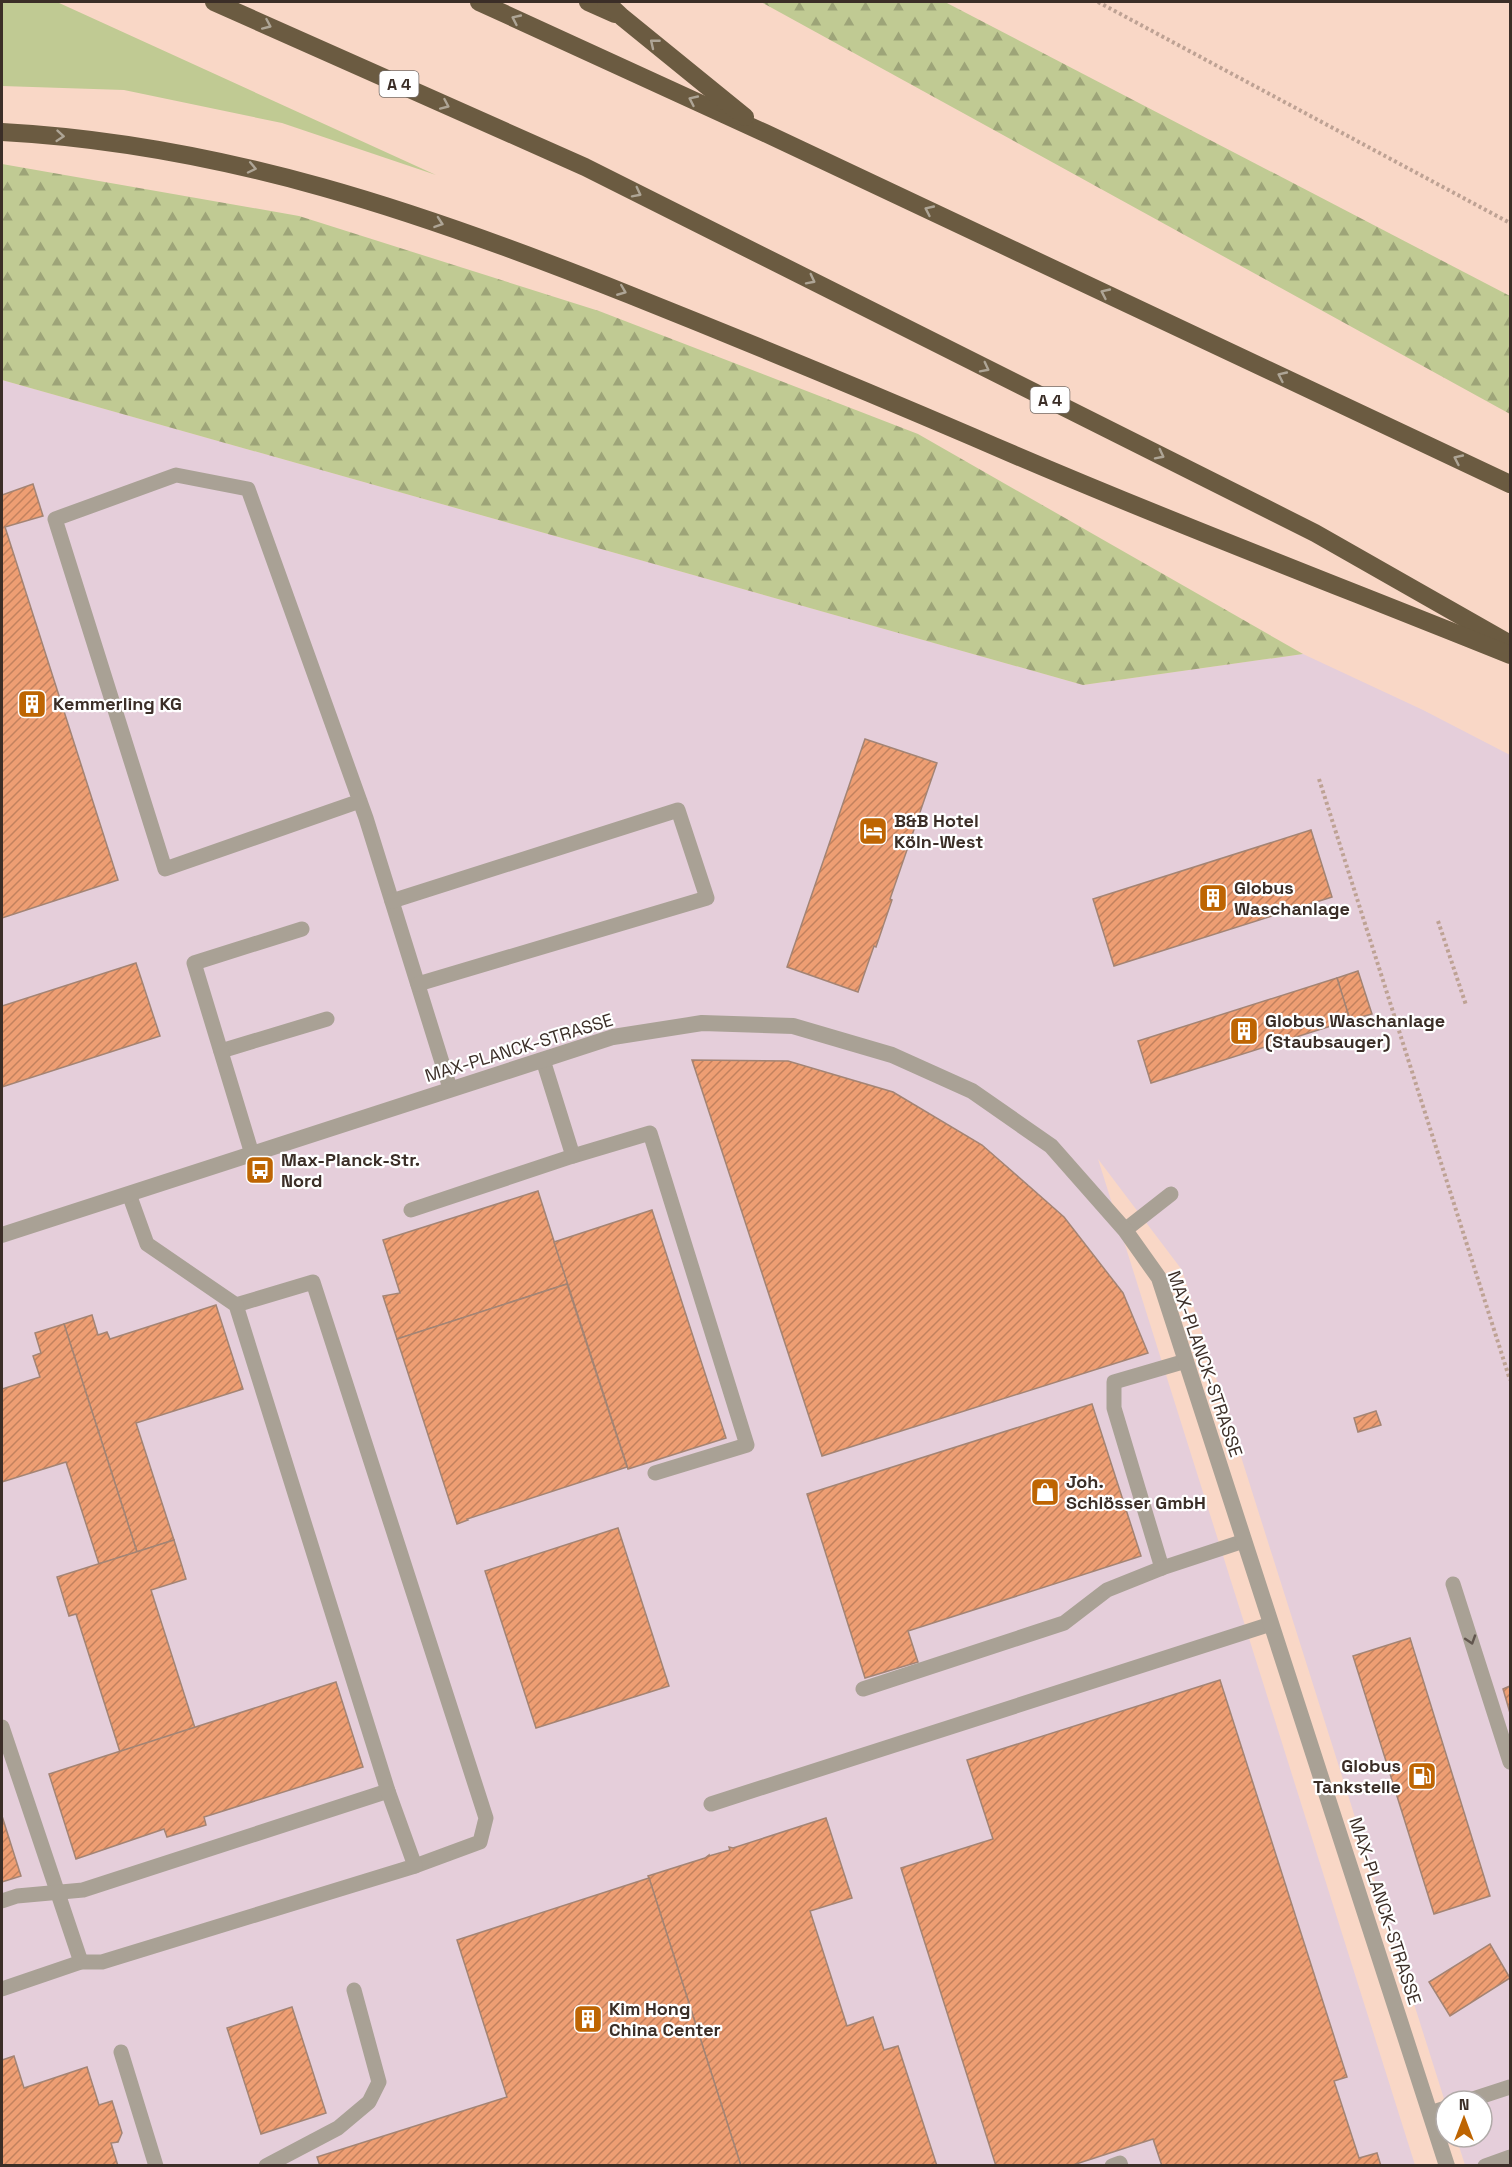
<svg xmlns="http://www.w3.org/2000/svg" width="1512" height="2167" viewBox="0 0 1512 2167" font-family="'Space Grotesk',sans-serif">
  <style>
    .commercial { fill: #e5ceda }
    .grass { fill: #c0ca93 }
    .forest { fill: url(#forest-firs) }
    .building { fill: url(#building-hatch); stroke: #a38474; stroke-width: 1.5 }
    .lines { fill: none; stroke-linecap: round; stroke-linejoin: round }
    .path { stroke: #bea294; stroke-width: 4; stroke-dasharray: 3 3; stroke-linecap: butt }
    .service { stroke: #a9a195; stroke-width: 15 }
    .minor { stroke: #a9a195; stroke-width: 16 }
    .motorway { stroke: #6b5b41; stroke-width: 18 }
    .oneway { stroke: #aea596 }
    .oneway2 { stroke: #62564e }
    .labels { text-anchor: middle; stroke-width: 4.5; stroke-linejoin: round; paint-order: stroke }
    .shield { fill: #fff; stroke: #766d68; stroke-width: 1.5 }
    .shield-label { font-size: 16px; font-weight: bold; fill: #3b2e27 }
    .poi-label { font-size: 18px; font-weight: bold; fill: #3b2e27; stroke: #fff; text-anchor: start }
    .street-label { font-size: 18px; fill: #3b2e27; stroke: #fff }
  </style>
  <defs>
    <pattern id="forest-firs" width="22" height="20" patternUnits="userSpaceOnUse" patternTransform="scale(1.5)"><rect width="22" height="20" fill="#c0ca93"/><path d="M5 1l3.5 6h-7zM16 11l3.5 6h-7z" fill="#9da478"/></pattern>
    <pattern id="building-hatch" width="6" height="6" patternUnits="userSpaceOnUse" patternTransform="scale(1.5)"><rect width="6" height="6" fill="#ee9e73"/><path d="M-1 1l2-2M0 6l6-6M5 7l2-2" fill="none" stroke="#c2815e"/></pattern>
  </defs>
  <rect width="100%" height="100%" fill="#f9d7c6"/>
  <polygon class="commercial" points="2,380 1083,685 1303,654 1423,710 1510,755 1510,2165 1465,2165 1456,2137 1482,2137 1482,2101 1446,2101 1446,2105 1182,1270 1098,1159 1415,2165 2,2165"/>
  <polygon class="grass" points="2,2 57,2 436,175 282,123 124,90 2,86"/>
  <g class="forest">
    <polygon points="761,2 945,2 1510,296 1510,414"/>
    <polygon points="2,164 299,216 599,311 918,434 1303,654 1083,685 2,380"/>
  </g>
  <g class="building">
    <polygon points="33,484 43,516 5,527 118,880 2,918 2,495"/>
    <polygon points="865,739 937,763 890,899 892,900 876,947 874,946 858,992 787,967"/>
    <polygon points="1311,830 1332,897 1114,966 1093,899"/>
    <polygon points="136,963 160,1036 2,1087 2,1006"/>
    <polygon points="1358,971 1372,1014 1350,1020 1337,978"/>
    <polygon points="1337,978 1350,1020 1151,1083 1138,1041"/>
    <polygon points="692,1060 788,1061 893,1092 982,1145 1064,1217 1123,1293 1148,1353 822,1456"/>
    <polygon points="538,1191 569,1288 567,1284 397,1339 383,1296 400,1293 383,1240"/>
    <polygon points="652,1210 726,1438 628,1469 554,1242"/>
    <polygon points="567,1284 627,1467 467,1519 468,1520 457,1524 397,1339"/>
    <polygon points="216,1305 243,1389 136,1423 174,1540 137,1552 64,1324 92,1315 98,1335 107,1332 110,1339"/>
    <polygon points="64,1324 137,1552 99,1564 66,1462 2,1482 2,1389 40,1377 33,1356 41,1353 35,1333"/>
    <polygon points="1092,1404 1141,1556 908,1631 918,1662 865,1678 807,1494"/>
    <polygon points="1376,1411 1381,1425 1358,1432 1354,1418"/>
    <polygon points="618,1528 669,1686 536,1728 485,1571"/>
    <polygon points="174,1540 186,1579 151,1590 195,1728 120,1752 76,1614 69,1616 57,1577"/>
    <polygon points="1410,1638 1490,1896 1434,1914 1353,1656"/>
    <polygon points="1220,1680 1347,2077 1334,2081 1359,2158 1377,2153 1381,2166 1162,2166 1153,2139 1070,2166 996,2166 901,1868 993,1839 967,1760"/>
    <polygon points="336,1682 363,1767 204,1817 206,1825 167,1837 164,1829 76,1859 49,1774"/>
    <polygon points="1510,1686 1510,1713 1503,1689"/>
    <polygon points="2,1816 21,1876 2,1882"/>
    <polygon points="826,1818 852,1898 810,1911 847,2026 873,2017 884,2050 898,2046 937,2166 741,2166 649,1878 648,1876 705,1858 709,1855 709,1856 730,1850 729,1847 733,1848"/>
    <polygon points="649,1878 741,2166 320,2166 317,2157 507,2097 457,1940"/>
    <polygon points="1490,1944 1510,1978 1450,2016 1429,1982"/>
    <polygon points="292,2007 326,2113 261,2134 227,2028"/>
    <polygon points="14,2056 24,2088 87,2067 99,2105 112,2101 122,2133 118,2142 111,2143 118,2166 2,2166 2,2060"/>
  </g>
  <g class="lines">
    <g class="path">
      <polyline points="1098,2 1510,223"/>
      <polyline points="1319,779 1510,1380"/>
      <polyline points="1438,921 1466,1005"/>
    </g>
    <g class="service">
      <polyline points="360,801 165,869 55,519 176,475 248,489 366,818 450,1088"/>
      <polyline points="392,901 678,810 707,898 418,984"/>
      <polyline points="221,1051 327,1019"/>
      <polyline points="543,1060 573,1156 650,1133 747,1445 655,1473"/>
      <polyline points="252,1154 194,963 302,929"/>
      <polyline points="411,1210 573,1156"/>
      <polyline points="1125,1230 1171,1194"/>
      <polyline points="236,1305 313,1282 486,1818 480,1842 415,1866"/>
      <polyline points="1162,1568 1114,1408 1114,1382 1186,1361"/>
      <polyline points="1453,1584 1510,1762"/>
      <polyline points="863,1689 1064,1623 1107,1590 1162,1568 1244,1541"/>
      <polyline points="2,1727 81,1962"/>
      <polyline points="711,1804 1271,1624"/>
      <polyline points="2,1901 17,1896 83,1890 388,1791"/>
      <polyline points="2,1989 81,1962 102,1962 415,1866 388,1791 236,1305 147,1244 129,1194"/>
      <polyline points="121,2052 156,2166"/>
      <polyline points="1467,2101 1510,2087"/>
      <polyline points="1430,2113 1446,2108"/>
      <polyline points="266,2166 338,2128 369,2102 379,2082 354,1990"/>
      <polyline points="1112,2166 1120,2163 1121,2166"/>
      <polyline points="1485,2166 1510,2157"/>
    </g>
    <polyline class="minor" points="2,1235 613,1037 702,1023 793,1026 892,1055 972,1091 1051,1146 1125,1230 1159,1278 1447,2166"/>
    <g class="motorway">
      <polyline points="214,2 585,167 1315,533 1510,644"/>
      <polyline points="479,2 765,133 1510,484"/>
      <polyline points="588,2 615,14"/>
      <polyline points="606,2 622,17 745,117"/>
      <path d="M2,132C224,144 425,213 630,295C745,341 859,388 973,437C1150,514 1331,583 1510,655"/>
    </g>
  </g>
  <defs><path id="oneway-chevron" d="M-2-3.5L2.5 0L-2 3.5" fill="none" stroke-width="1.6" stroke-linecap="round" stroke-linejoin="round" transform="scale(1.5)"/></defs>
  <g class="oneway">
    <use href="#oneway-chevron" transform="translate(516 19) rotate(-155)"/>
    <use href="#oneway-chevron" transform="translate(267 25) rotate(24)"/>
    <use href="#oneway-chevron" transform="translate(654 43) rotate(-141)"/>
    <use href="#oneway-chevron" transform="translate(693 100) rotate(-155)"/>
    <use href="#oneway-chevron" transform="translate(445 105) rotate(24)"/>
    <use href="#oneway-chevron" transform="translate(60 136) rotate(5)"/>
    <use href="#oneway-chevron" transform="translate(252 168) rotate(12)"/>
    <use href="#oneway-chevron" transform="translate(637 193) rotate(27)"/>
    <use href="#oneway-chevron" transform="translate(929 210) rotate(-155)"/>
    <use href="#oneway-chevron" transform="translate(439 223) rotate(19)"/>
    <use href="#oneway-chevron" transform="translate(811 280) rotate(27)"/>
    <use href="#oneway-chevron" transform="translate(622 291) rotate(22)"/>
    <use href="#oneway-chevron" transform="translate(1105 293) rotate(-155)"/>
    <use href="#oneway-chevron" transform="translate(985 368) rotate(27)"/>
    <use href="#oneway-chevron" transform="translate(1282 376) rotate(-155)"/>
    <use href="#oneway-chevron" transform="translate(1160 455) rotate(27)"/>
    <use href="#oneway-chevron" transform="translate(1458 459) rotate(-155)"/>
  </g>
  <use class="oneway2" href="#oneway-chevron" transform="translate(1471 1640) rotate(72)"/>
  <defs>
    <g id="building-square" transform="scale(1.5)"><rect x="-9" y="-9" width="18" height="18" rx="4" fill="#be6502" stroke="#fff"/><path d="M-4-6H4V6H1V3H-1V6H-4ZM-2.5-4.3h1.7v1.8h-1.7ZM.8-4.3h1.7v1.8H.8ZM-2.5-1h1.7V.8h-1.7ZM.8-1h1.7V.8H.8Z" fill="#fff"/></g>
    <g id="hotel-square" transform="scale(1.5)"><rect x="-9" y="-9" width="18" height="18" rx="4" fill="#be6502" stroke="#fff"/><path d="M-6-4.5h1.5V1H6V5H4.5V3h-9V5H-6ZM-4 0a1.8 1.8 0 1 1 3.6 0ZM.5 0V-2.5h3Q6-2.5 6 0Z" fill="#fff"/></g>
    <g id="bus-square" transform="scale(1.5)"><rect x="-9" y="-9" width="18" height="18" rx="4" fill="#be6502" stroke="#fff"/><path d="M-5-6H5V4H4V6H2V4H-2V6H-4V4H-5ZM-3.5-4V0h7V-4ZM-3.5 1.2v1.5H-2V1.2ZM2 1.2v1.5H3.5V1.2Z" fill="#fff"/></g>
    <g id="shop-square" transform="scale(1.5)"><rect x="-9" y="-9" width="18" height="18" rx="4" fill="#be6502" stroke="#fff"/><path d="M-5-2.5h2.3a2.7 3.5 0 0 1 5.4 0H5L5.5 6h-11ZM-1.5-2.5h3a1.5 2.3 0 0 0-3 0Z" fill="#fff"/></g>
    <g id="fuel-square" transform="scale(1.5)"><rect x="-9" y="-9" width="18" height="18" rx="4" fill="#be6502" stroke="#fff"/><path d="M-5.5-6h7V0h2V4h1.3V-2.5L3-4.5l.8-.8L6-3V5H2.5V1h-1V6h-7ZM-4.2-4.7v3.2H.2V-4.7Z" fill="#fff"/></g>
  </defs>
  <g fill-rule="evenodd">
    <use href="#building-square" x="32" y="704"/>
    <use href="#hotel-square" x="873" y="831"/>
    <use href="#building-square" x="1213" y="898"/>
    <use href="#building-square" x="1244" y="1031"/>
    <use href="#bus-square" x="260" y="1170"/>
    <use href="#shop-square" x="1045" y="1492"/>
    <use href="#fuel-square" x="1422" y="1776"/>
    <use href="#building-square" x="588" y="2019"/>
  </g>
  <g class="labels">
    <g class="shield">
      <rect x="379.5" y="71" width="39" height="26" rx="4.5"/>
      <rect x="1030.5" y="387" width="39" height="26" rx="4.5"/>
    </g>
    <g class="shield-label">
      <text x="399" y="90">A 4</text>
      <text x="1050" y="406">A 4</text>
    </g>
    <g class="poi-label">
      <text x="53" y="710">Kemmerling KG</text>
      <text x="894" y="827">B&amp;B Hotel<tspan x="894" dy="21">Köln-West</tspan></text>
      <text x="1234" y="894">Globus<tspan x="1234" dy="21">Waschanlage</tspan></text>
      <text x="1265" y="1027">Globus Waschanlage<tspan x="1265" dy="21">(Staubsauger)</tspan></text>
      <text x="281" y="1166">Max-Planck-Str.<tspan x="281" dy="21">Nord</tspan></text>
      <text x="1066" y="1488">Joh.<tspan x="1066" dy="21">Schlösser GmbH</tspan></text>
      <text x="1401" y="1772" text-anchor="end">Globus<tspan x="1401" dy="21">Tankstelle</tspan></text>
      <text x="609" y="2015">Kim Hong<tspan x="609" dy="21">China Center</tspan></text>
    </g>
    <g class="street-label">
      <text transform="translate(519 1048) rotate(-17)" y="6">MAX-PLANCK-STRASSE</text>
      <text transform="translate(1205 1364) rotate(71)" y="6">MAX-PLANCK-STRASSE</text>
      <text transform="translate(1385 1911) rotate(72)" y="6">MAX-PLANCK-STRASSE</text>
    </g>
  </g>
  <rect width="1512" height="2167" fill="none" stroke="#3b2e27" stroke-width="6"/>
  <g transform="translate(1464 2119)"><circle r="28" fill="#ffffff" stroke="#b1aba9" stroke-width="1.5"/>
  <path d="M0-4.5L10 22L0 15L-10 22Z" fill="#be6502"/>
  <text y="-9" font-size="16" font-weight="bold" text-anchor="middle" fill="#3b2e27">N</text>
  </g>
</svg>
